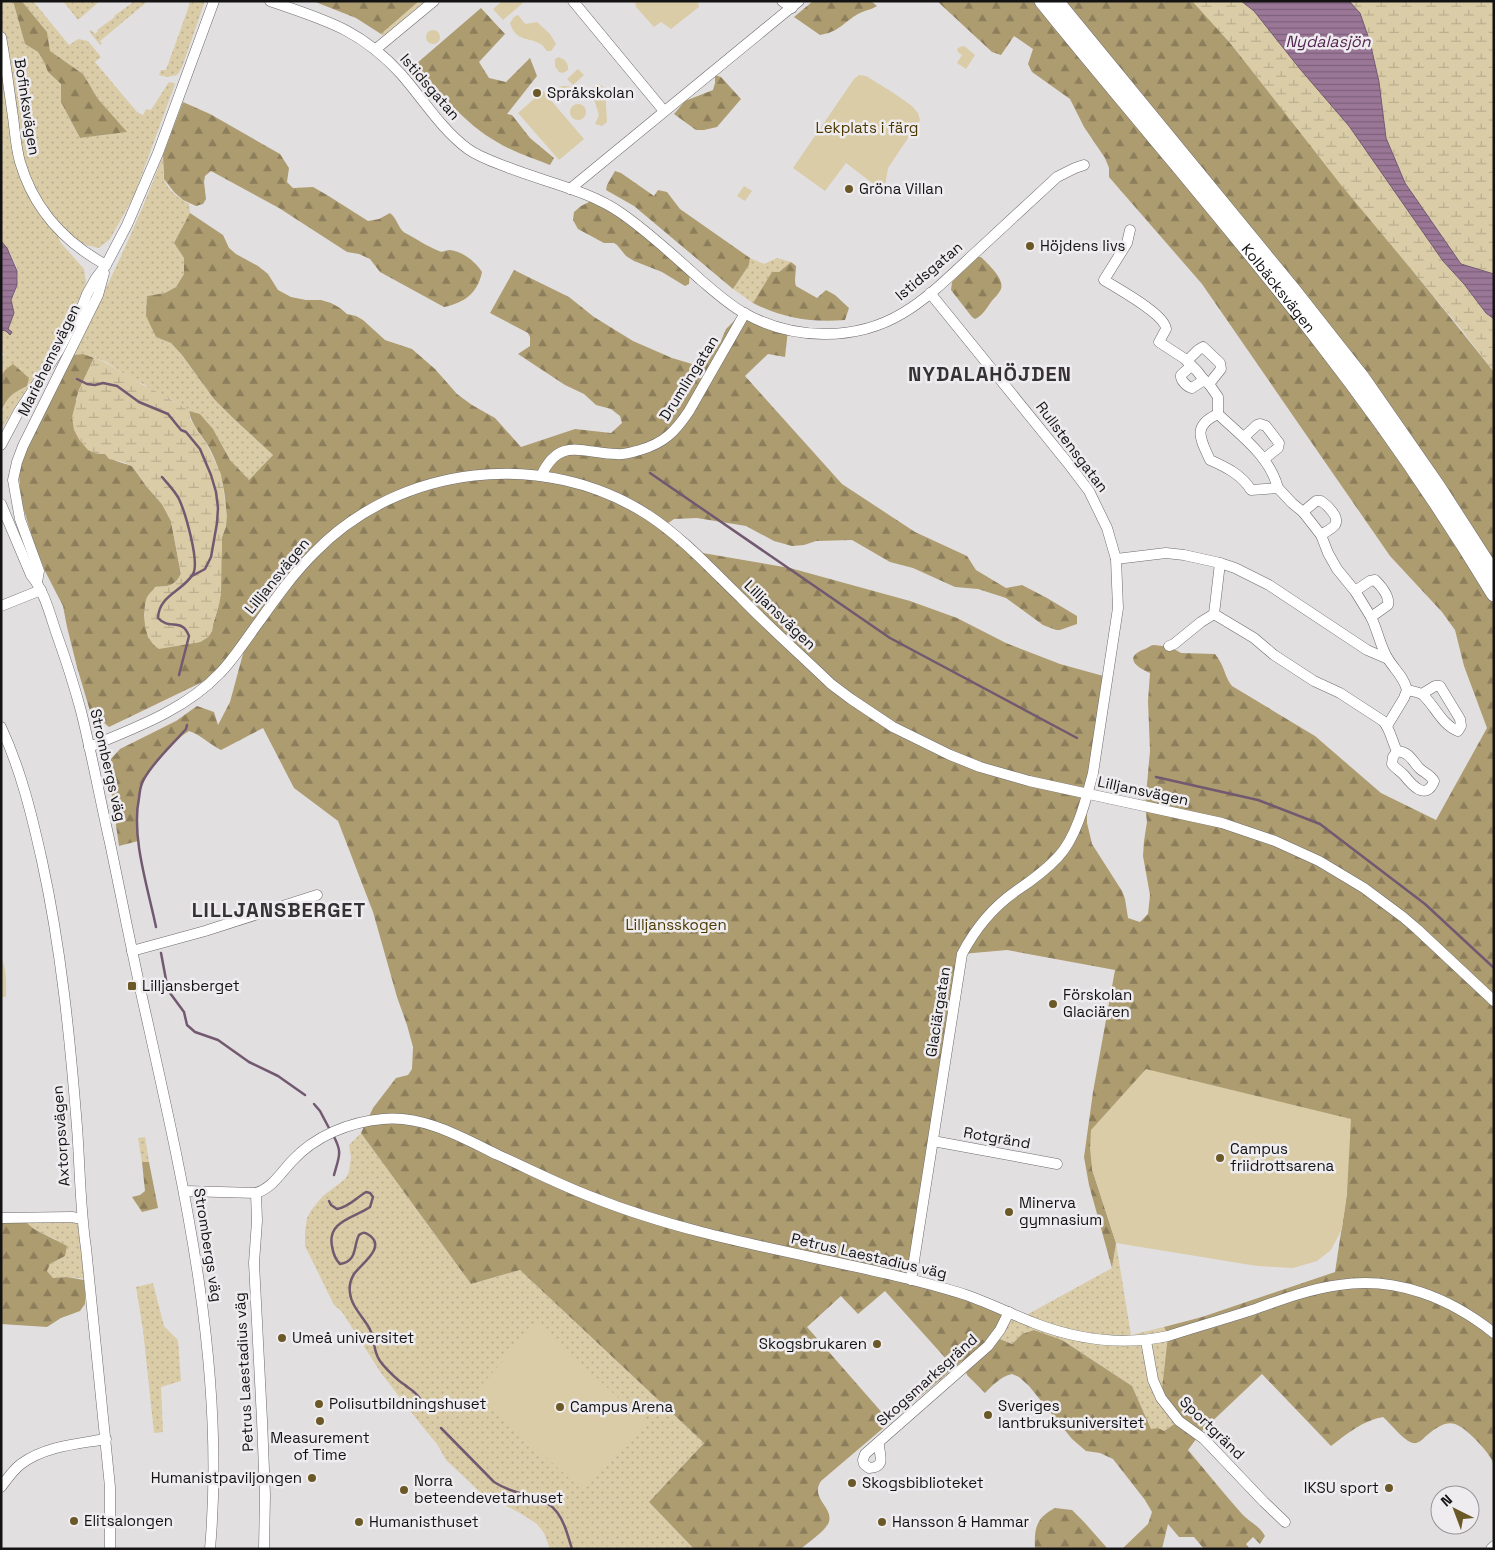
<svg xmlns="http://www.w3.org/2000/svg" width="1495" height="1550" viewBox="0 0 1495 1550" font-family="'Space Grotesk',sans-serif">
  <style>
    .grass { fill: url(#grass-dots) }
    .forest { fill: url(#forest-firs); fill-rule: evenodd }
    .wetland { fill: url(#wetland-marsh) }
    .park { fill: #d9cca7 }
    .water { fill: url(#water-rules); stroke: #725970 }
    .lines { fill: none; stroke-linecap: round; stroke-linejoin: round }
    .stream { stroke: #725970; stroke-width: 2.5 }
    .minor-casing { stroke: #6d6a6c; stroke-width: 11 }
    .highway-casing { stroke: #6d6a6c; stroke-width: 16 }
    .minor { stroke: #fff; stroke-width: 10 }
    .highway { stroke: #fff; stroke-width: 15 }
    .poi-dot { fill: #6a5927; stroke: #efecef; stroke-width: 2 }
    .labels { text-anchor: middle; stroke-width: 5; stroke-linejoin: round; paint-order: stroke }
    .street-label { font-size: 15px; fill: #141314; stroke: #efecef }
    .poi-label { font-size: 15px; fill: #141314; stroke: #efecef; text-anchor: start }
    .park-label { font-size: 15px; fill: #4b3900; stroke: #efecef }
    .water-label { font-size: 16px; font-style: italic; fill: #542551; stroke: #efecef }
    .district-label { font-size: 20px; font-weight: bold; letter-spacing: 1px; fill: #343234; stroke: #efecef }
  </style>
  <defs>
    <pattern id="grass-dots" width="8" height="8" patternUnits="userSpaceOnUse" patternTransform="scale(1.25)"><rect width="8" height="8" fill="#d9cca7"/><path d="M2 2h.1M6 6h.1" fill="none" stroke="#b9ae8f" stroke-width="1.8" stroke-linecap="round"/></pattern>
    <pattern id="forest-firs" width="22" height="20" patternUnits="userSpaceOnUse" patternTransform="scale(1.25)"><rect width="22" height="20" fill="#ad9c70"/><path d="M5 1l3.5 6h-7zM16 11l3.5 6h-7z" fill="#8c7e5b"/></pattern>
    <pattern id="wetland-marsh" width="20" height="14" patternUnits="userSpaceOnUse" patternTransform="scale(1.25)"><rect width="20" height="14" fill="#d9cca7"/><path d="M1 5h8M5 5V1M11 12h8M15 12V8" fill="none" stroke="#b9ae8f"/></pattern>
    <pattern id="water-rules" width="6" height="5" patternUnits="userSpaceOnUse" patternTransform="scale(1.25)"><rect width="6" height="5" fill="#9b7797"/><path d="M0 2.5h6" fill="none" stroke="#7d607a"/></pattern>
  </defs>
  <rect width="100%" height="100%" fill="#e2dfe1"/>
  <g class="grass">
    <path d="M1,1H13L25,44L38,52L44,62L48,72L61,84V102L80,138L126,132L98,99L83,74L50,51L47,32L21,1H33L69,45L78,39L88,41L101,57L95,62L137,112L143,115L146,109L151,110L169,82L175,84L134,196L110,239L99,248L86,245L52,224L61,243L84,269L86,283L77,303L54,347L13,410L1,431C1,405 2,398 27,386L5,370L1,377V358L4,354L1,351V330L3,331L8,329L11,320V300L15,293L18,277L17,268L10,253L1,241Z"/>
    <polygon points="63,1 100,1 78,20"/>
    <polygon points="132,1 148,1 100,41 102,44 100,45 89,31 91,30 95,34 98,31 97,30 115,17 114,16 132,3"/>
    <polygon points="189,1 205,1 182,67 177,75 167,77 159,75 161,70 166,70 189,6"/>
    <polygon points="419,1 425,1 383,36 381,34"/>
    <path d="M163,155C163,162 162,172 164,179C167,190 180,199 189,204L190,213L174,243L184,258V274L176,287L165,293L147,296L156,337L171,343L182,355L214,399L234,419L273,455L249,481L230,460L213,429L200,414L189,411L171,399L155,393L145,385L130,378L106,362L83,354L73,355C106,289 138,224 163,155Z"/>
    <polygon points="750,258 764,264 777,258 791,262 779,272 772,273 753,303 733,289 749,265"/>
    <polygon points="361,1133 471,1284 520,1270 704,1443 649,1502 694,1549 550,1549 544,1533 537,1524 520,1513 480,1492 446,1460 437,1444 422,1426 381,1373 342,1312 334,1305 305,1246 305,1232 307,1218 312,1209 323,1196 345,1179 349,1172 351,1157 349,1145"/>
    <polygon points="145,1137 149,1162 142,1162 138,1138"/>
    <polygon points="21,1218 82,1219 89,1279 67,1277 53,1278 47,1271 50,1264 65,1256 55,1239 34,1229"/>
    <polygon points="1116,1243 1131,1335 1164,1327 1168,1336 1179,1421 1164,1431 1151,1429 1132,1386 1062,1340 1034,1330 1022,1334 1012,1344 995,1337 1009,1312 1021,1318 1112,1268"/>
    <polygon points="153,1283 164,1326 178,1340 181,1381 161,1387 163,1432 154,1433 143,1330 136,1287"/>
  </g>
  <g class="forest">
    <polygon points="13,1 21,1 24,4 47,32 50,51 83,74 98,99 127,132 80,138 61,102 61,84 48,72 44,62 38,52 25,44"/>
    <polygon points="313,1 419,1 381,34 356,18"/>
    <path d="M813,1H871L877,6C871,10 865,10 858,14C844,22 839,32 820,35L794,17Z"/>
    <path d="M937,1H1192L1195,3L1231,44L1494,372V1465C1490,1454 1481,1445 1473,1437C1454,1419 1447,1419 1426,1436C1422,1440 1418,1444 1413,1443C1405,1442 1390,1423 1383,1417C1362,1421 1348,1433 1331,1446L1262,1374L1202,1431L1188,1450C1206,1471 1223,1493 1242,1514C1249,1522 1260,1526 1265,1536L1260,1544L1253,1537L1246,1544L1250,1549H1204L1194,1537H1179L1168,1524L1162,1549H1122L1148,1524L1152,1512L1145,1500L1113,1459L1100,1453L1086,1451L1072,1439L1029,1386L1019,1377L1012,1374C1000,1377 993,1385 985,1393L967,1375L962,1361L821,1481C809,1499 836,1508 828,1524C823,1533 808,1542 801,1549H694L649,1502L704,1443L520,1270L471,1284L361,1133L373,1108L396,1078L408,1075L412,1069L413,1047L407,1025L397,997L373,912L338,821L294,788L263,728L221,750C209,744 201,735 189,731C179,737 175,743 166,752C137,780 135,802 138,841L119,846L110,783L111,759L120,749L176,721L197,706L214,712L218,725L230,702L247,639L221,673L109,727L90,711L77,667L67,627L63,606L45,571L35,546L23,507L20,489L19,473L21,462L73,355L83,354L94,358L79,390L76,400L94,453L105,454L116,461L132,466L147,487L162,504L171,521L181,574C174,587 169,586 155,587L144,614L148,637L159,648L200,642L208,637L212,631L213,624L219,605L222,537C232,511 222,468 207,444C200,433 191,424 189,411L200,414L213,429L230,460L249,480L273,455L234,419L214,399L182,355L171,343L156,337L146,316L147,296L165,293L176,287L184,274V258L174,243L190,213L223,235L229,248L236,254L258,266L268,274L278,290L291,297L306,300H321L331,303L340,308L347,314L356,316L363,320L385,340L412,349L435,369L457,394L472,405L495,418L521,447L575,429L611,433L622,423L620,416L611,409L596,405L584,394L565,385L518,354L530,346V337L528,333L490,313L514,270L569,297L594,317L633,341L672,358L692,364L702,361L709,357L720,343L726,329L743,312L788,330L785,357L768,354L745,376L842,484L915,532L967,556L976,570L1006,588L1022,585L1047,598L1077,616V624L1060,630H1056L1043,625L1006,598L978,589L955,587L913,568L890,562L852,540L816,541L804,545L792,546L774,541L746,526L697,518L674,519L664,526L691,551L790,568L910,601L957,618L1006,643L1060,664L1107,677L1087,812V823L1092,844L1122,891L1125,899L1128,918L1140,922L1148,914L1150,895L1143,856L1144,841L1147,822L1145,806L1150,751L1148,701L1150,673C1139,668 1123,659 1142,650C1146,649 1150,646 1153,645C1159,645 1164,647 1169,646L1181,653L1215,654C1225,666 1224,676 1232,686L1315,736L1381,793L1436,820L1487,728L1464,666L1455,630L1442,612L1390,556L1202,284L1109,177V168L1105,158L1084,127L1070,99L1032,72L1028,64L1033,49L1014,36L1001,55L992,52ZM1007,950L1115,970L1093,1092L1084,1157L1089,1185L1112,1268L1116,1243L1092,1169L1347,1193L1335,1272L1202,1317L1164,1327L1168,1336L1161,1398L1179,1421L1164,1431L1158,1428L1151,1429L1132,1386L1062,1340L1034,1330L1022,1334L1012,1344L995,1337L1009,1312L911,1279L962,954ZM885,1291L948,1361L885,1416L807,1327L841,1296L858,1314Z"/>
    <path d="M481,8L505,34L479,62L489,78L506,82L530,58L537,76L507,114L512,115L530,138L554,158L550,165C533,158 513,152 497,142C464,123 440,93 416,64Z"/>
    <polygon points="715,75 721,77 741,99 717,127 704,130 696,130 674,114 685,101 713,90 715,83"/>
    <path d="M183,102L210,114L280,154L289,168L287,182L293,188L313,187L327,195L368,221L379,219L390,213C398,219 398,230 407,234C417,239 428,247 439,251C442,253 446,250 450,250C462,251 476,262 482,272C478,293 464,303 444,307L380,272L370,259L359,254L347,252L279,208L211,171L205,176L204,182L206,199L203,204L196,206L183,200L174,192L164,179L163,155Z"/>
    <polygon points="615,171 621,173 654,196 658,190 667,192 680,209 750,258 749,265 733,289 634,206 606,190 607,185"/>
    <polygon points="595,199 690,270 689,284 685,286 662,272 634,261 626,256 617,245 614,243 604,243 578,229 573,220 574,212 581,206"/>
    <path d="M978,257H981C987,263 1005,279 1001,289C999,294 994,298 991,302C987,308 982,316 975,319L972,317L951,290L952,282Z"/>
    <path d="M791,262L796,266C796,272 794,281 796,286L817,298L826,290L835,295L849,308L845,320C812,323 782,318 753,303L772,272H779Z"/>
    <path d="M13,364L29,378L27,386C13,393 8,396 1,411V377L5,370Z"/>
    <polygon points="142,1162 149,1162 158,1208 142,1212 132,1197 140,1195 145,1191"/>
    <polygon points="1,1218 21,1218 34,1229 67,1246 65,1256 50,1264 47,1271 53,1278 67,1277 84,1280 85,1293 85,1304 80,1311 61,1318 47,1327 1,1324"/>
    <path d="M1055,1508L1072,1510L1084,1522L1108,1549H1035C1034,1528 1036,1518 1055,1508Z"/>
  </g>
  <g class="wetland">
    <polygon points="1192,1 1241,1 1254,11 1300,69 1349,126 1443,261 1464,284 1486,313 1494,319 1494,372 1461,329 1341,185 1231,44"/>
    <polygon points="1349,1 1494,1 1494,274 1461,264 1405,183 1386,138 1379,82 1370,42 1360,13"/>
    <path d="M94,358C109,363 116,370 129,377C149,389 170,397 189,411L190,419L207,445L221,474L227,515L226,527L222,537L221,594L219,605L213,624L212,631L208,637L200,642L159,649C144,640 142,616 146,600C147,595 152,591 156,587C169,586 174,587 181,574L171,521L162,504L147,487L132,466L123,462L109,459L105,454L94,453L88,450L80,441L74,430L72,417L79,390Z"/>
  </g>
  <g class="park">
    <polygon points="502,1 521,1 523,3 503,20 493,9"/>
    <polygon points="635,1 698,1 699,7 671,29 661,22 654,27 636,7"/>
    <path d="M518,15C527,25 521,25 537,22L550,34L556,44L551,51H547C545,49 544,47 542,45C529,36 516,43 510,23L514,17Z"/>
    <circle cx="433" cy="37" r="7"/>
    <polygon points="964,46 975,55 966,69 957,63 962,55 958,52 957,49 960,47"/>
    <path d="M559,57C566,60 568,63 568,70L563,73L559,72L555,66V59Z"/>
    <polygon points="578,69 584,75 573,85 567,79"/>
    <polygon points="859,75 866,76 892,92 912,106 918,113 920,120 888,168 884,192 846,163 825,191 793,168 854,79"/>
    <polygon points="599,84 605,88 607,122 602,126 595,124 599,115 594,99 587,91"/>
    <polygon points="562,86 567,86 571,87 572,91 565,97 556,95 557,88"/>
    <polygon points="543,91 584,139 559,160 518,113"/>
    <circle cx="578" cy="112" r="8"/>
    <polygon points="744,186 752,191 745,201 737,196"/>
    <path d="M1,957C7,970 6,983 6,997H1Z"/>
    <polygon points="1146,1069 1351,1119 1347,1193 1342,1229 1331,1250 1317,1261 1293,1268 1257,1266 1116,1243 1092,1169 1090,1148 1091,1130"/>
    <polygon points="537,1324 646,1423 583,1491 475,1392"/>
  </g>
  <g class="water">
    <polygon points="1241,1 1349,1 1360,13 1370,42 1379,82 1386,138 1405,183 1461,264 1494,274 1494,319 1486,313 1464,284 1443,261 1349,126 1300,69 1254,11"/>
    <polygon points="1,241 7,248 17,271 17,285 11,300 14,313 8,329 12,332 10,335 6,331 1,330"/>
  </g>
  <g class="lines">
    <g class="stream">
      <polyline points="77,379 87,384 95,385 103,383 117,386 139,402 168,414 181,430 186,432 200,449 211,475 216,492 218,508 217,523 211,557 205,569 192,576"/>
      <polyline points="650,473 890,638 1077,738"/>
      <path d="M162,477C168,484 175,491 179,499C185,512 200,562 193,574C182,592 159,595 158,618C170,631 182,617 189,636L179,675"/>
      <polyline points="1156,777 1258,800 1320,824 1425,904 1494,968"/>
      <path d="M156,927C148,888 131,837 139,798C140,791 140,785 144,779C154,761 172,745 186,729L187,725"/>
      <polyline points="161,953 167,985 170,993 184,1012 187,1025 195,1032 218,1040 249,1062 278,1076 305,1095"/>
      <polyline points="314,1104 320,1111 330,1130"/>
      <path d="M333,1135C343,1153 339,1156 334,1175"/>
      <path d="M329,1201L331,1205L337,1209C349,1207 356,1198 366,1192L370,1193L373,1197L370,1207C354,1218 327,1221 332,1246C333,1253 335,1259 340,1264C358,1261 353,1246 359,1235C363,1232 365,1232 369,1235C387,1247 361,1264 354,1274C351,1279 349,1287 350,1293C351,1305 362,1316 368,1326C376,1338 372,1350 380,1361C385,1368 398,1381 405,1385C408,1388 411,1389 414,1392C419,1396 422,1402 426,1407"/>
      <path d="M441,1428L494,1482C505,1489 514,1492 527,1495C560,1503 563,1520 572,1549"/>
    </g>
    <g class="minor-casing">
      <g id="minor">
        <path d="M270,1C325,20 360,29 401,74C423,99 441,129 468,149C479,157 494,162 507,167C544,182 588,190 621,213C650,233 676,258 702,281C715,292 728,304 744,313C792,340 855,342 903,313C930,297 953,273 976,252C1003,227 1030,202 1057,177L1075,168L1084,165"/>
        <polyline points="573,1 664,111"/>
        <polyline points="782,1 792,8"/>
        <path d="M1,37C6,64 9,90 13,117C15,132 16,148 20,162C34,210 64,242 106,265"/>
        <polyline points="376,49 434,1"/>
        <polyline points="570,189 799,1"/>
        <path d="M1130,230L1127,243L1104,280C1118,289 1165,314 1166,329L1159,342L1185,359L1197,371L1204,380L1209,384L1218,397V414"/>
        <polyline points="1187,361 1198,350 1203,347 1220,363 1221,369 1209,384"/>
        <path d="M1191,366L1181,375C1180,380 1187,387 1192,388L1204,380"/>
        <polyline points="1244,437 1257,425 1260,424 1266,426 1279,443 1278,448 1264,459"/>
        <polyline points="1,445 18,413 59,350 82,307 87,294 96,278 106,265 127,225 158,153 214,1"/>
        <path d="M541,476C560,435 583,454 617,454C624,455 632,452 640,450C664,443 675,432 689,411L745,313"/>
        <path d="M1278,488C1269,455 1241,436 1218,414C1191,426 1201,440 1210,460C1226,467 1242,475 1251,490L1278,488L1292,503L1303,512L1316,501H1321C1327,505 1340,517 1335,525C1332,529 1325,532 1321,535L1328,553L1337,569L1355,591L1370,581L1375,580C1381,586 1390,596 1388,605L1371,617C1378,631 1380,646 1388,659C1395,670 1404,677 1407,690L1404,698L1387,726"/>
        <path d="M1,504L31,575C45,592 50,615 57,635C66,660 74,685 81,711C92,755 100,799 110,843C122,900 133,958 146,1015C185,1190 226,1368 210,1549"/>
        <polyline points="1303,512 1321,535"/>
        <polyline points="1116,559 1166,553 1184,555 1220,563 1235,568 1269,585 1367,650 1388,659"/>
        <polyline points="37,582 39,571 20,519 13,480 17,462 23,446 98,295 104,273"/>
        <polyline points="1355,591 1371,617"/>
        <polyline points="1,606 41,590"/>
        <polyline points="1214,614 1220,563"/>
        <path d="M1169,646L1174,644L1201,622L1214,614L1254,638L1274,655L1314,681L1340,693L1383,721C1390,728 1392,742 1397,751C1409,752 1412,760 1419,768C1424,773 1430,774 1434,781C1426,802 1411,784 1404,775C1400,771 1395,768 1392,764L1393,757L1397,751"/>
        <path d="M1407,690C1412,691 1419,692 1423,695C1435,706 1442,725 1458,731L1461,726L1460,719L1440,686H1435L1422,694"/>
        <path d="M1,727C21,770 32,816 42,861C61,948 70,1038 77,1127C80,1167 80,1208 86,1248L110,1487V1549"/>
        <path d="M89,747C135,728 185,710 220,673C230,663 238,651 246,640C267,611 288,579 314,553C400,464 544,448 648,515C682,537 712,570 741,598C770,628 801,655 831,684L851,699L893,727L950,755L980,767L1029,781L1222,823L1275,841L1319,861L1364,888L1403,917L1417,929L1494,1001"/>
        <polyline points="132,951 205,931 317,895"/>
        <polyline points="933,1141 1057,1164"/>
        <path d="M184,1191L256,1193C272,1188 280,1174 292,1161C315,1136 349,1122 383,1119C424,1115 463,1138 498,1155C529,1169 560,1185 592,1197C694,1238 803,1253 909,1279C928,1284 948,1289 966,1295C989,1303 1011,1314 1034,1323C1078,1340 1122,1346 1168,1336C1196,1327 1224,1319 1252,1310C1280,1300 1309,1289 1339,1285C1396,1276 1450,1298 1494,1333"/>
        <polyline points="256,1193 257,1221 254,1263 262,1420 265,1495 264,1549"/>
        <polyline points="1,1218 72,1217 82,1219"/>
        <path d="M911,1280L962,954C975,929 993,907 1016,891C1031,881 1046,870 1058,857C1077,837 1086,799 1093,773L1118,608L1116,559L1107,528L1089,491L1067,462L930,293"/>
        <polyline points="1146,1341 1153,1380 1161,1398 1179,1421 1204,1439 1264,1502 1285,1522"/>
        <path d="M879,1443C878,1453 888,1467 869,1468L864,1464L863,1460L865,1454L988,1346L1000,1330L1009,1312"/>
        <path d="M1,1487C7,1479 13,1470 21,1464C45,1446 77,1444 106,1439"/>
        <polyline points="1491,1549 1494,1546"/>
      </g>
    </g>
    <g class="highway-casing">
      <g id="highway">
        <path id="s1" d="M1042,1C1134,115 1231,225 1320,341C1383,422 1441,506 1494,594"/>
        <polyline points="1056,1 1293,290 1363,379 1438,487 1494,574"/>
      </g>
    </g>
    <use href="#minor" class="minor"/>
    <use href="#highway" class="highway"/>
  </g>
  <g class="poi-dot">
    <circle cx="537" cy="93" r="5"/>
    <circle cx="849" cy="189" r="5"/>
    <circle cx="1030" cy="246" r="5"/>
    <rect x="127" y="981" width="10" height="10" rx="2.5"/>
    <circle cx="1053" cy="1004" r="5"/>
    <circle cx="1220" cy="1158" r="5"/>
    <circle cx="1009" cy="1212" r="5"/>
    <circle cx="282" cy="1338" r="5"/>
    <circle cx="877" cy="1344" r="5"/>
    <circle cx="319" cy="1404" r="5"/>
    <circle cx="560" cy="1407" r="5"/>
    <circle cx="988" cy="1415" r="5"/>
    <circle cx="320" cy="1421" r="5"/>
    <circle cx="312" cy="1478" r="5"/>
    <circle cx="852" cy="1483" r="5"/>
    <circle cx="1389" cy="1488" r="5"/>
    <circle cx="404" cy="1490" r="5"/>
    <circle cx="74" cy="1521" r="5"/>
    <circle cx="359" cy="1522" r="5"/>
    <circle cx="882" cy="1522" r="5"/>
  </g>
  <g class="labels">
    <g class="street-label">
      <text transform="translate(430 87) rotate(49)" y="5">Istidsgatan</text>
      <text transform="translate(27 107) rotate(81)" y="5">Bofinksvägen</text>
      <text transform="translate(929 271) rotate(-40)" y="5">Istidsgatan</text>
      <text dy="5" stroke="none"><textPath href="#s1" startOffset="372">Kolbäcksvägen</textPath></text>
      <text transform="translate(49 360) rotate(-64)" y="5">Mariehemsvägen</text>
      <text transform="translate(689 378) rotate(-58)" y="5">Drumlingatan</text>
      <text transform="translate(1072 447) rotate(53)" y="5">Rullstensgatan</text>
      <text transform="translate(277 576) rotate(-51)" y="5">Lilljansvägen</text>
      <text transform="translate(780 615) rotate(44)" y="5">Lilljansvägen</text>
      <text transform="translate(108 765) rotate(77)" y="5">Strombergs väg</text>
      <text transform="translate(1143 791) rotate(12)" y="5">Lilljansvägen</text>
      <text transform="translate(938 1012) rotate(-81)" y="5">Glaciärgatan</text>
      <text transform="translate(61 1136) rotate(-94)" y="5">Axtorpsvägen</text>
      <text transform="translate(997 1138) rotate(10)" y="5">Rotgränd</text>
      <text transform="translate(208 1245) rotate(81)" y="5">Strombergs väg</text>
      <text transform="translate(869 1256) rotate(13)" y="5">Petrus Laestadius väg</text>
      <text transform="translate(244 1372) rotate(-93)" y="5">Petrus Laestadius väg</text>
      <text transform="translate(927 1380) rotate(-42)" y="5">Skogsmarksgränd</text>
      <text transform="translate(1212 1428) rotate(44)" y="5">Sportgränd</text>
    </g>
    <g class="poi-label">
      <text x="547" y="98">Språkskolan</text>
      <text x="859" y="194">Gröna Villan</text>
      <text x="1040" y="251">Höjdens livs</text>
      <text x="142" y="991">Lilljansberget</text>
      <text x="1063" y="1000">Förskolan<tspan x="1063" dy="17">Glaciären</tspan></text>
      <text x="1230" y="1154">Campus<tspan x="1230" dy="17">friidrottsarena</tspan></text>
      <text x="1019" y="1208">Minerva<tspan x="1019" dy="17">gymnasium</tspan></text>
      <text x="292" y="1343">Umeå universitet</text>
      <text x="867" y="1349" text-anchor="end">Skogsbrukaren</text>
      <text x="329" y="1409">Polisutbildningshuset</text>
      <text x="998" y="1411">Sveriges<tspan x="998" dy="17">lantbruksuniversitet</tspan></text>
      <text x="570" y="1412">Campus Arena</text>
      <text x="320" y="1443" text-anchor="middle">Measurement<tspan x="320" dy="17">of Time</tspan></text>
      <text x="302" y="1483" text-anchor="end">Humanistpaviljongen</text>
      <text x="414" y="1486">Norra<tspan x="414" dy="17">beteendevetarhuset</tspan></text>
      <text x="862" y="1488">Skogsbiblioteket</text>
      <text x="1379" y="1493" text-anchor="end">IKSU sport</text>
      <text x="84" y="1526">Elitsalongen</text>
      <text x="369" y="1527">Humanisthuset</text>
      <text x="892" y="1527">Hansson &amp; Hammar</text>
    </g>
    <g class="park-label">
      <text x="867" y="133">Lekplats i färg</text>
      <text x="676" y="930">Lilljansskogen</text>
    </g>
    <g class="water-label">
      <text x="1328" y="47">Nydalasjön</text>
    </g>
    <g class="district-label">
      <text x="990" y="381">NYDALAHÖJDEN</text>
      <text x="279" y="917">LILLJANSBERGET</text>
    </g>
  </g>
  <rect width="1495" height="1550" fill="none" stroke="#141314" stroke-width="5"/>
  <g transform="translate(1455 1510) rotate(318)"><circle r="24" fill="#efecef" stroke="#979597"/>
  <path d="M0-4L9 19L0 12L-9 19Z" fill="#6a5927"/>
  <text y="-8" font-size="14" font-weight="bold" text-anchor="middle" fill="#141314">N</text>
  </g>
</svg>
